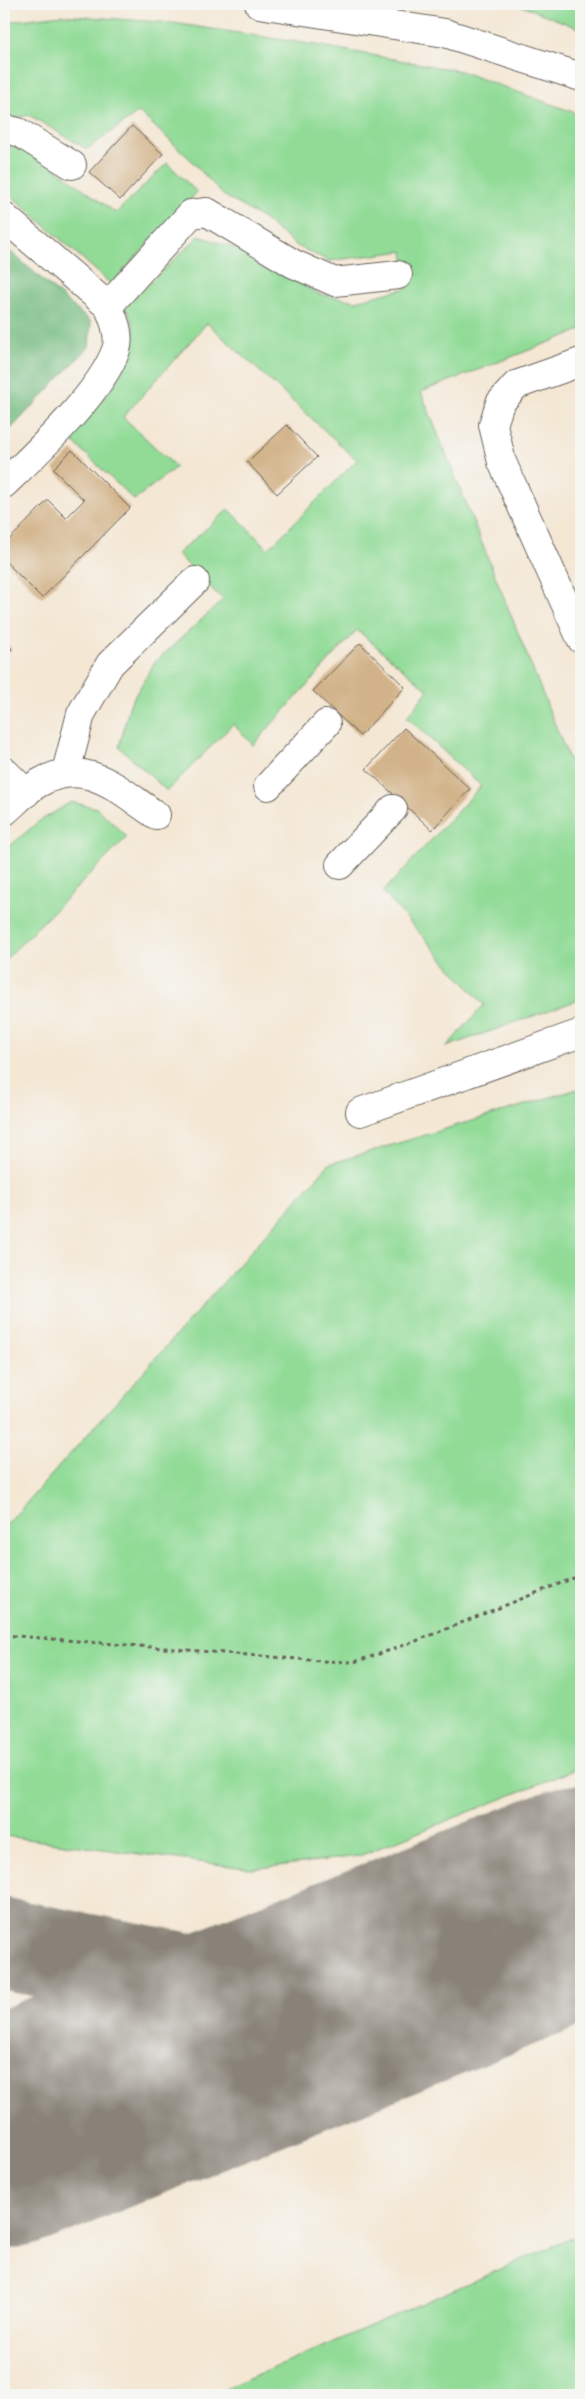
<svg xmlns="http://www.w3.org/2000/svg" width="585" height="2399" viewBox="0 0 585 2399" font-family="'Balsamiq Sans',sans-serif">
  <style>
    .green { fill: #91db97; stroke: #567c5a }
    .forest { fill: #74bb80; stroke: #486c4e }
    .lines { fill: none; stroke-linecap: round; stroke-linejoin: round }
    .taxiway { stroke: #888278; stroke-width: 92 }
    .runway { stroke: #888278; stroke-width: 232 }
    .building { fill: #d2b389 }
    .minor-casing { stroke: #68635c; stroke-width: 30 }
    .path { stroke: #68635c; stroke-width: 3; stroke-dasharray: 4 4; stroke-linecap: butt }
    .minor { stroke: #fff; stroke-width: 28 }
  </style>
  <rect width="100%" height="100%" fill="#f6f6f2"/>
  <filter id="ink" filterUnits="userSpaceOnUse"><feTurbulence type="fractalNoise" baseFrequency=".02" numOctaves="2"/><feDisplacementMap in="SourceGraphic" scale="10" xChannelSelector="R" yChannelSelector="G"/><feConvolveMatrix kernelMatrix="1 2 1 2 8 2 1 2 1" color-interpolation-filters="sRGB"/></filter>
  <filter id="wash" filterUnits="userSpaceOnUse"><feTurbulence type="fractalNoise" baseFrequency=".0096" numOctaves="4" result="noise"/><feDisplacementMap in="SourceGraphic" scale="20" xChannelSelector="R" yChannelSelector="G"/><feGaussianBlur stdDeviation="1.12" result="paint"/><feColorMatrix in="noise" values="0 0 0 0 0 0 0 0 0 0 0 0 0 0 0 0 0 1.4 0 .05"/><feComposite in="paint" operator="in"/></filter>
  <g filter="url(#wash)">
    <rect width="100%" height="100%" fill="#f4e7d4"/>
    <g class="green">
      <polygon points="517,4 581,4 581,29"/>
      <path d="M62,15L173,23L310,44L460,71L581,115V330L421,392L581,789V999L446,1047L484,1005L383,892L481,786L407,717L428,690L357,630L253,745L233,724L167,791L119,747L130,704L155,662L223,600L177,554L229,509L268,549L357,460L207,323L123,417L176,467L134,500L68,437C93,409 141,367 133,325C132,319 128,313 125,307L199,236L232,247L319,294L356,301L407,288L403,251L329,261L297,246L262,218L223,195L189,158L139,112L87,149L29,115L7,120L4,118V22Z"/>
      <polygon points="4,141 25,146 116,213 167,163 197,192 111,284 4,189"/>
      <polygon points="71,802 97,808 127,837 4,961 4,851 38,822"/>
      <polygon points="581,1088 581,1767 359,1856 253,1869 4,1836 4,1528 329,1164"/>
      <polygon points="581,2234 581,2395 212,2395"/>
    </g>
    <polygon class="forest" points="4,246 91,322 89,347 4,436"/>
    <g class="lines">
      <polyline class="taxiway" points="4,1944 319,2004"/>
      <polyline class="runway" points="4,2133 581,1901"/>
    </g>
    <g id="blocks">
      <g class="building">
        <polygon points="132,126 163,154 120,200 89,172"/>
        <polygon points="287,425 317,457 277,494 247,462"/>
        <polygon points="72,450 130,508 42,598 4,560 4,545 48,500 66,518 84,500 53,469"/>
        <polygon points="4,641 12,649 4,657"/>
        <polygon points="360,643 405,687 360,736 313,691"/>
        <polygon points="404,728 470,789 432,830 366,769"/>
      </g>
    </g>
  </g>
  <g filter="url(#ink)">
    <use href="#blocks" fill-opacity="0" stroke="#68635c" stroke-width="1"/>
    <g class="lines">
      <g class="minor-casing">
        <g id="minor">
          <polyline points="259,4 445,33 581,77"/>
          <polyline points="4,129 18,132 72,165"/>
          <path d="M4,217L108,306C114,319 121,336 116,350C100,394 38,451 4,484"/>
          <polyline points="108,306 191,214 207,212 294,264 335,282 398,275"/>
          <polyline points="581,362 516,385 500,403 493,425 502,462 581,639"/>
          <polyline points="4,771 26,793"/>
          <polyline points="66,772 81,714 110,664 195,581"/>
          <polyline points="268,786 326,724"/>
          <path d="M4,812C15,803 26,790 39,783C87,756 118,790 156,815"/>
          <polyline points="340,865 393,809"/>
          <polyline points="360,1112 581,1033"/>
        </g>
      </g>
      <polyline class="path" points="4,1635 322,1661 354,1662 379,1654 416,1641 581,1575"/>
      <use href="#minor" class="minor"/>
    </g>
  </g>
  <rect width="585" height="2399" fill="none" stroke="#f6f6f2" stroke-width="20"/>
</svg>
